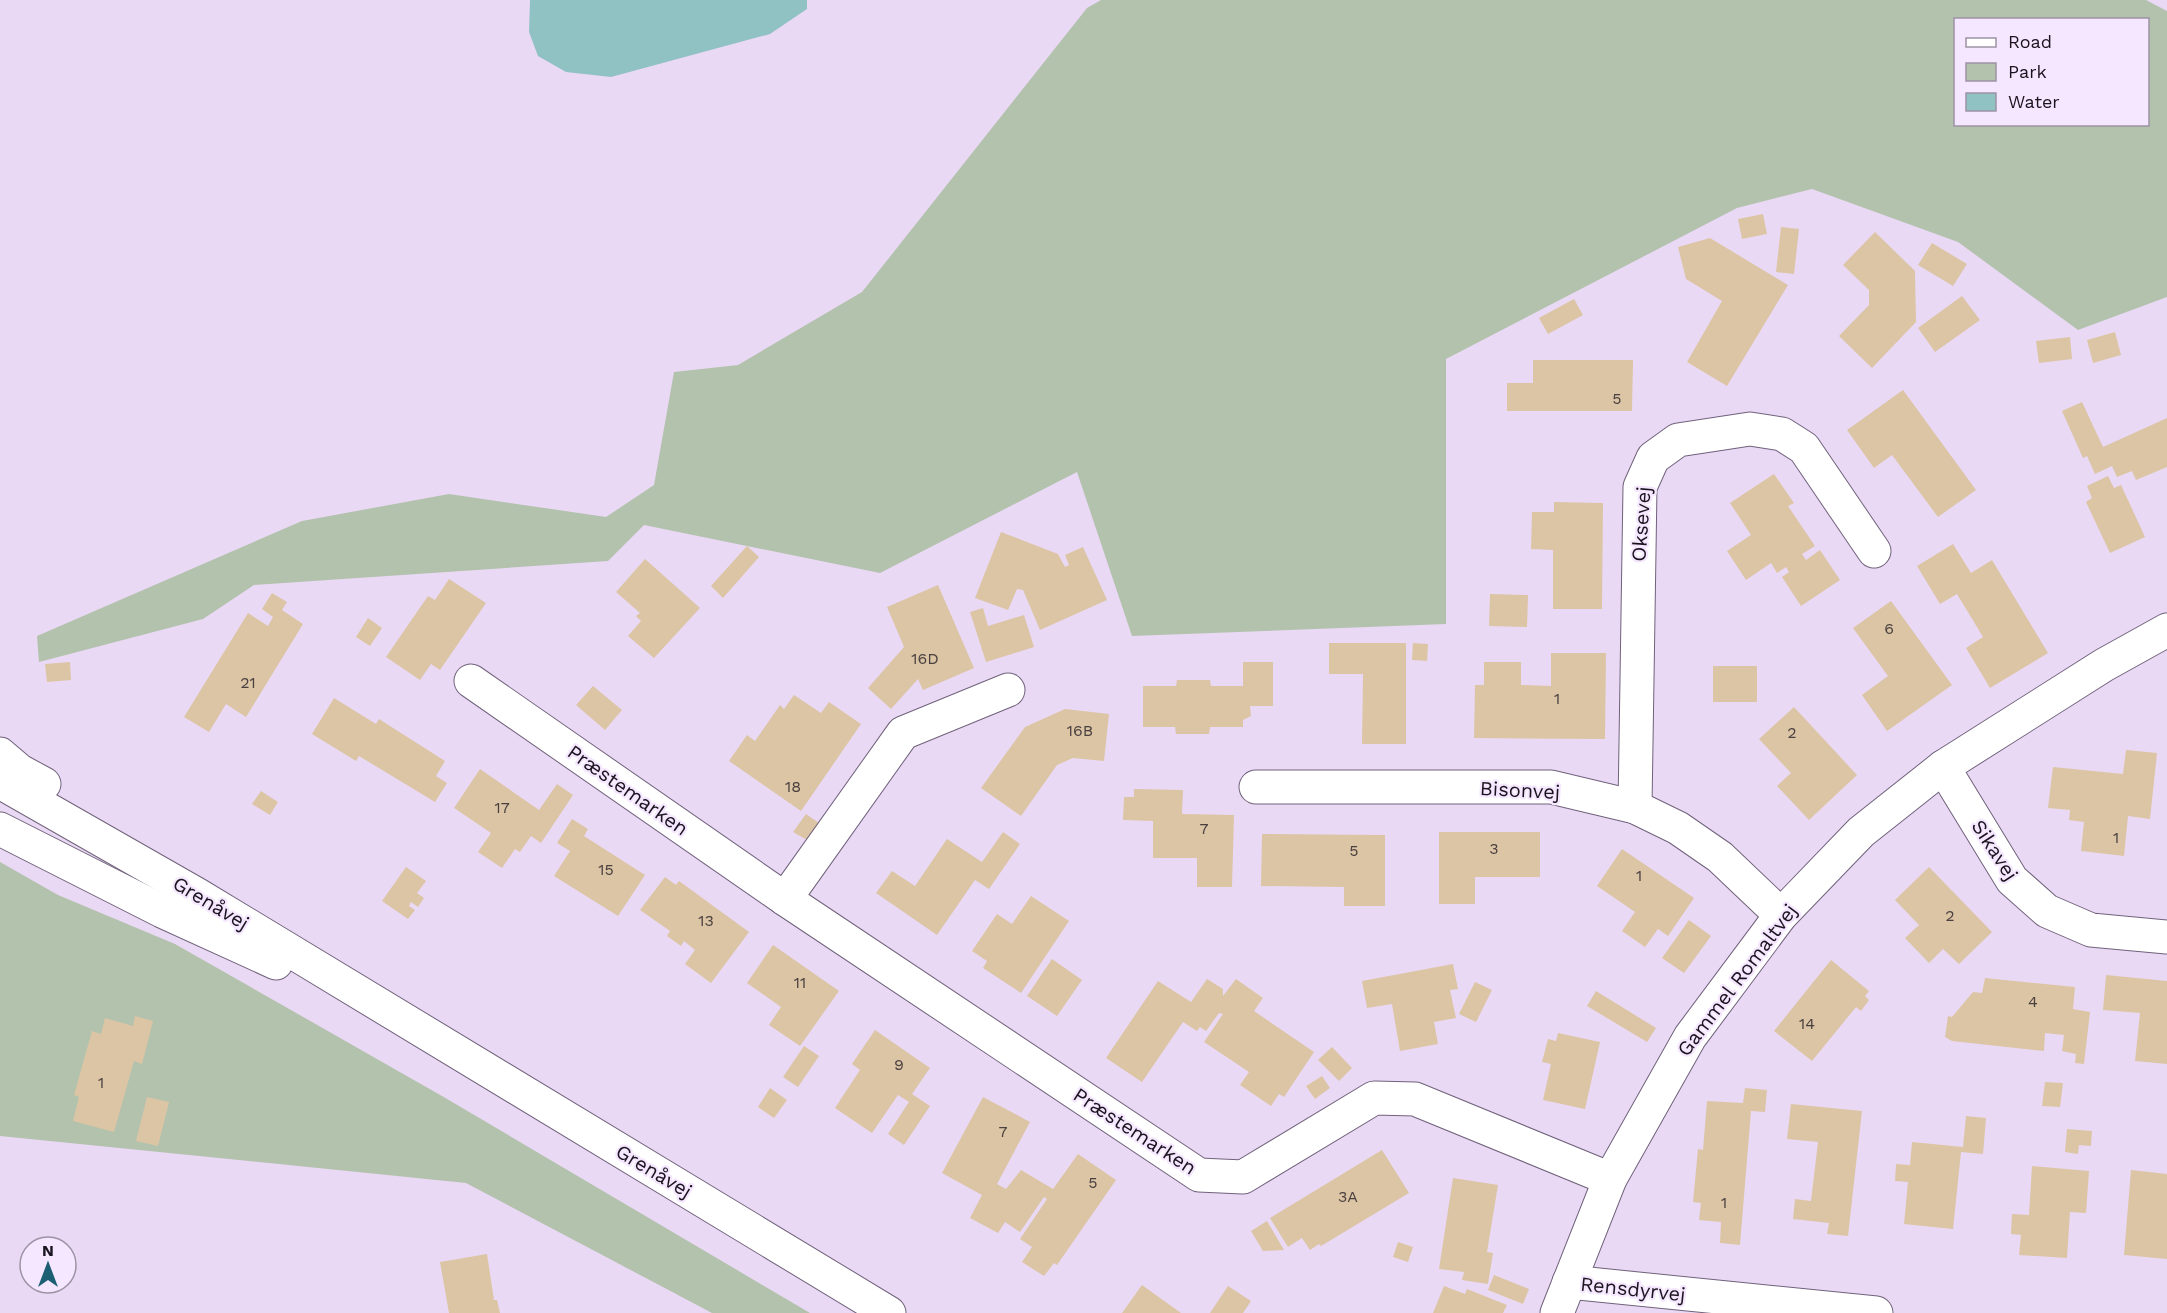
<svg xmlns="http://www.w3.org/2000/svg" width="2167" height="1313" viewBox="0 0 2167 1313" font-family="'Work Sans',sans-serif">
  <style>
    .green { fill: #b3c2ad; fill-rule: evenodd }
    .water { fill: #90c1c3 }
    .building { fill: #dcc5a4 }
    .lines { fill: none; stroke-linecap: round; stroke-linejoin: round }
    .minor-casing { stroke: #70627b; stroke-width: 35 }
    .tertiary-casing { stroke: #70627b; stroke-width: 35 }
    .minor { stroke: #fff; stroke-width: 33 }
    .tertiary { stroke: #fff; stroke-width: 33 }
    .labels { text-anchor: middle; stroke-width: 4.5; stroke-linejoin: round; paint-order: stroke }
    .number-label { font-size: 16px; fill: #4a4040 }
    .street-label { font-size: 20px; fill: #1a141e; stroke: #f5e7ff }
  </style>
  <rect width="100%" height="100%" fill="#ead9f5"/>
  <g class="green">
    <path d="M1101,0H2146L2167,11V297L2078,330L1958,242L1812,189L1737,208L1446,359V624L1132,636L1077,472L880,573L644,525L608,561L254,585L203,619L39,662L37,636L302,521L449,494L606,517L654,485L674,372L738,365L862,292L1087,8ZM1956,20H2148V124H1956Z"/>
    <polygon points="0,862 58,895 175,944 442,1096 810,1313 712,1313 466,1183 0,1136"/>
  </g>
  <polygon class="water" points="530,0 807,0 807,9 770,34 611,77 566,72 538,56 529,32"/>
  <g class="building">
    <polygon points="1763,214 1767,234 1742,239 1738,219"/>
    <polygon points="1781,227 1799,229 1794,274 1776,272"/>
    <polygon points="1875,232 1915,271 1916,322 1872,368 1839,336 1869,305 1869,290 1843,265"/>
    <polygon points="1710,238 1788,285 1727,386 1687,362 1722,301 1686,279 1678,247"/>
    <polygon points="1932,243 1967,264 1953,286 1918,265"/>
    <polygon points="1962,296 1980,320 1935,352 1918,328"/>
    <polygon points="1574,299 1583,315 1548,334 1539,318"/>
    <polygon points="2115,332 2121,355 2093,363 2087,340"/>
    <polygon points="2070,337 2072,359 2039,363 2036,341"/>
    <polygon points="1533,360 1633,360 1632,411 1507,411 1507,383 1533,383"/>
    <polygon points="1903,390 1976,490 1938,517 1892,455 1874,468 1847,430"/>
    <polygon points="2082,402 2103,447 2167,418 2167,467 2136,480 2132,471 2117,477 2112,466 2095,474 2087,456 2083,458 2062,411"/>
    <polygon points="1774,474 1794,503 1788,506 1815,546 1802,554 1806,560 1820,550 1840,580 1801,606 1782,577 1789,572 1786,567 1777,573 1771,563 1746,580 1727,551 1751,535 1730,503"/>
    <polygon points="2108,476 2114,488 2121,485 2145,537 2110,553 2086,502 2092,498 2087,486"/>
    <polygon points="1554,502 1603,503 1602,609 1553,609 1553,550 1531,549 1532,512 1554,512"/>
    <polygon points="1001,532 1058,554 1065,567 1069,565 1065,555 1083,547 1107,600 1040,630 1023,590 1017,589 1008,610 975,598"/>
    <polygon points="1953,544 1971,573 1992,560 2048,653 1990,688 1966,648 1983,637 1957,594 1940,604 1917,566"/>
    <polygon points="747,546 759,557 723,598 711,586"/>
    <polygon points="645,559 700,608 654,658 628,636 641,621 636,616 640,613 616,592"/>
    <polygon points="449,579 486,603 440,670 431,664 420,680 386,657 428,596 435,600"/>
    <polygon points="938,585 974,668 923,690 918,679 891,709 868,688 904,647 887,607"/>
    <polygon points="272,593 287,602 282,610 303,624 246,717 226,704 209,732 184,717 248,613 268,626 273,617 262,609"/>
    <polygon points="1490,594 1528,595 1527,627 1489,626"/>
    <polygon points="1891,601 1952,685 1887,731 1862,695 1888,676 1853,628"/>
    <polygon points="983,608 988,626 1024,615 1034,647 986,662 970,612"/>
    <polygon points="368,618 382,628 370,646 356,637"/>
    <polygon points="1329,643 1406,643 1406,744 1362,744 1363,674 1329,674"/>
    <polygon points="1413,643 1428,644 1427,661 1412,660"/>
    <polygon points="1551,653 1606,653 1605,739 1474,738 1475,685 1484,685 1484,662 1521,662 1521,685 1551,686"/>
    <polygon points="70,662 71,680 47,682 45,664"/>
    <polygon points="1243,662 1273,662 1273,706 1250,706 1251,716 1243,720 1243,727 1210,727 1209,734 1176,734 1175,727 1143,727 1143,686 1176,686 1177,680 1210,680 1211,686 1243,686"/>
    <rect x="1713" y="666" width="44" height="36"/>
    <polygon points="593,686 622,710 605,730 576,705"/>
    <polygon points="794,695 821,713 829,702 861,724 801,811 729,761 747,735 755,741 780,705 784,709"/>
    <polygon points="334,698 376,724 379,719 445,761 436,776 447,783 435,802 359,756 356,761 312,734"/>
    <polygon points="1794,707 1857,775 1809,820 1777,786 1791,773 1759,739"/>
    <polygon points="1065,709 1109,714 1104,761 1073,758 1057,765 1021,816 981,788 1025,727"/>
    <polygon points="2126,750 2157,753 2150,819 2128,816 2124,856 2081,851 2084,822 2069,820 2070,810 2048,808 2053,767 2123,774"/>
    <polygon points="480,769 539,810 557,784 573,795 541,843 531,836 520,852 515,849 502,868 478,852 491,833 454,808"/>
    <polygon points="1134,789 1183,790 1182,814 1234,815 1232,887 1197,887 1197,858 1153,858 1153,821 1123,820 1124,797 1134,797"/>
    <polygon points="261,791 278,802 270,815 252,804"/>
    <polygon points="806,814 819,823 807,840 793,832"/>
    <polygon points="572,819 588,829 584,836 645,875 618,916 554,876 570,851 557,843"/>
    <polygon points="1003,832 1020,844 989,889 975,880 937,935 876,893 892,871 915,886 947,839 982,862"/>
    <polygon points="1439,832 1540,832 1540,877 1475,877 1475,904 1439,904"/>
    <polygon points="1262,834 1385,835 1385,906 1344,906 1344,887 1261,886"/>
    <polygon points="1622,849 1694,898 1668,936 1658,929 1645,947 1622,931 1635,912 1597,886"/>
    <polygon points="406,867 426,881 417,893 424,898 418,907 411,902 409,906 415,910 408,919 382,901"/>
    <polygon points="1929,867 1992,932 1959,964 1943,949 1929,963 1905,938 1919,925 1895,900"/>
    <polygon points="665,877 676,885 679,881 749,932 711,983 685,964 695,950 684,941 681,946 667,936 670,931 640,910"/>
    <polygon points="1031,896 1069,921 1021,993 983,968 987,961 972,951 997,914 1012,924"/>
    <polygon points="1689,920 1711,936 1684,973 1662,958"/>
    <polygon points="773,945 839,991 800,1046 769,1025 781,1007 747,983"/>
    <polygon points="1052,959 1082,980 1057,1016 1027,996"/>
    <polygon points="1831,960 1869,991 1865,996 1869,1000 1861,1011 1856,1007 1812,1061 1774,1031"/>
    <polygon points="1453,964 1458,989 1450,990 1456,1018 1434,1022 1438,1044 1400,1051 1392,1004 1367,1008 1362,981"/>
    <polygon points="2106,975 2167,981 2167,1064 2135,1061 2140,1013 2103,1010"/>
    <polygon points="1985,978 2075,987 2073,1009 2090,1012 2084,1064 2075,1063 2076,1054 2062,1051 2064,1035 2045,1033 2044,1051 1952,1041 1945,1037 1948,1016 1952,1017 1973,992 1982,993"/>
    <polygon points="1207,979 1223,989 1223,996 1236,979 1263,998 1254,1011 1314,1052 1284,1097 1279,1094 1271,1106 1240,1085 1249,1072 1204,1042 1223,1014 1219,1013 1206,1031 1200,1027 1197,1031 1183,1022 1142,1082 1106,1058 1158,981 1191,1002"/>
    <polygon points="1475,982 1492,990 1476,1022 1459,1014"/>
    <polygon points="1596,991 1656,1028 1647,1042 1587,1006"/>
    <polygon points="135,1016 153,1021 142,1064 134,1061 114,1132 73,1121 79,1097 74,1095 92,1031 101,1034 105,1018 133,1026"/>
    <polygon points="875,1030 930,1068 912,1094 930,1106 904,1145 888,1134 909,1102 898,1095 872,1133 835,1108 860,1070 852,1064"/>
    <polygon points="1558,1033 1600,1042 1585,1109 1543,1100 1551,1064 1542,1062 1548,1039 1556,1041"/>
    <polygon points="804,1046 819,1056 798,1087 783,1077"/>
    <polygon points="1332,1047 1352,1068 1339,1081 1318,1060"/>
    <polygon points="1322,1076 1330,1088 1315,1099 1306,1086"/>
    <polygon points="2045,1082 2063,1083 2060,1107 2042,1106"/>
    <polygon points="770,1088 787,1100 774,1118 758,1107"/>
    <polygon points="1745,1088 1767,1090 1765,1112 1751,1111 1740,1245 1720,1243 1721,1222 1699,1220 1701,1203 1693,1202 1698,1149 1703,1150 1707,1101 1743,1103"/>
    <polygon points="147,1097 169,1102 158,1146 136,1141"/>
    <polygon points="983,1097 1030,1122 997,1184 1006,1189 1021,1170 1053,1189 1078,1154 1116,1180 1057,1265 1054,1263 1044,1276 1022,1262 1032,1247 1020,1239 1047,1199 1044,1197 1020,1232 1005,1222 998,1233 970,1218 982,1195 942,1173"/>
    <polygon points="1791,1104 1862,1111 1848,1236 1827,1234 1829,1223 1793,1219 1795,1199 1811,1201 1818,1142 1787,1139"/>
    <polygon points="1966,1116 1986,1118 1983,1154 1961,1152 1953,1229 1904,1224 1908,1182 1895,1181 1896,1164 1910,1165 1912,1142 1963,1147"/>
    <polygon points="2067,1129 2092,1131 2091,1146 2079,1145 2078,1154 2065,1152"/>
    <polygon points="1382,1150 1409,1193 1321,1246 1319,1244 1310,1250 1302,1238 1288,1247 1270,1218"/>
    <polygon points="2032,1166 2089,1171 2086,1213 2070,1212 2067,1258 2019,1255 2021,1235 2011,1234 2012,1214 2029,1215"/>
    <polygon points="2131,1170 2167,1174 2167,1259 2124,1255"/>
    <polygon points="1453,1178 1498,1185 1487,1252 1493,1253 1488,1284 1462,1280 1464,1272 1439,1269"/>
    <polygon points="1267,1221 1284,1250 1263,1251 1251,1231"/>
    <polygon points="1398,1242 1413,1247 1408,1262 1393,1257"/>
    <polygon points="487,1254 494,1300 497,1300 500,1313 449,1313 440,1262"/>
    <polygon points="1494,1275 1529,1289 1523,1304 1488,1290"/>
    <polygon points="1142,1285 1181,1313 1122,1313"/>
    <polygon points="1228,1286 1251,1301 1243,1313 1210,1313"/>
    <polygon points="1444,1286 1465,1294 1467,1289 1507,1305 1503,1313 1433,1313"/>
  </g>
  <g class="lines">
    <g class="minor-casing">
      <g id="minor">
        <polyline points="471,681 785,899 1199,1175 1243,1177 1374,1098 1415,1099 1610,1179"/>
        <polyline points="1943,767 2012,880 2047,911 2091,930 2167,937"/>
        <polyline points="1256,787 1551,787 1635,807 1678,828 1720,857 1781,915"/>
        <polyline points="1635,807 1640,487 1653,458 1678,440 1750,429 1782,434 1804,448 1874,551"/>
        <polyline points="785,899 903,733 1008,690"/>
        <polyline points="1569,1282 1876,1313"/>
        <polyline points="1557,1313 1610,1179 1690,1037 1781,915 1861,832 1943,767 2104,665 2167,630"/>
      </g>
    </g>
    <g class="tertiary-casing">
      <g id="tertiary">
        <polyline points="0,754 20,771 44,784"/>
        <polyline points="0,782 198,895 889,1313"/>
        <polyline points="0,829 162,911 276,963"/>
      </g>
    </g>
    <use href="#minor" class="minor"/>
    <use href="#tertiary" class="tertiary"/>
  </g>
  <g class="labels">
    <g class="number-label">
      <text x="1617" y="404">5</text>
      <text x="1889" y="634">6</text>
      <text x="925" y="664">16D</text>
      <text x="248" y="688">21</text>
      <text x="1557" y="704">1</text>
      <text x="1080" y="736">16B</text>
      <text x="1792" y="738">2</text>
      <text x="793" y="792">18</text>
      <text x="502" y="813">17</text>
      <text x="1204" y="834">7</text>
      <text x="2116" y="843">1</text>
      <text x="1494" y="854">3</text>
      <text x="1354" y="856">5</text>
      <text x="606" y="875">15</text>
      <text x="1639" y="881">1</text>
      <text x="1950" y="921">2</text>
      <text x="706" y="926">13</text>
      <text x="800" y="988">11</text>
      <text x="2033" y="1007">4</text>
      <text x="1807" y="1029">14</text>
      <text x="899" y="1070">9</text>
      <text x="101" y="1088">1</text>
      <text x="1003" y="1137">7</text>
      <text x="1093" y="1188">5</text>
      <text x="1348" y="1202">3A</text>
      <text x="1724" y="1208">1</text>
    </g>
    <g class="street-label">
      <text transform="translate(1641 524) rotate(-86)" y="7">Oksevej</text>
      <text transform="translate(628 790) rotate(35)" y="7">Præstemarken</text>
      <text transform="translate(1520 790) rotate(3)" y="7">Bisonvej</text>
      <text transform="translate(1995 850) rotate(57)" y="7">Sikavej</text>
      <text transform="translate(211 903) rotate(31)" y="7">Grenåvej</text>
      <text transform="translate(1737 980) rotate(-53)" y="7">Gammel Romaltvej</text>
      <text transform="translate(1135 1131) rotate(33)" y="7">Præstemarken</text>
      <text transform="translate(654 1171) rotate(31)" y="7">Grenåvej</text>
      <text transform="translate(1633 1289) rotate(6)" y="7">Rensdyrvej</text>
    </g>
  </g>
  <rect x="1954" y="18" width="195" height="108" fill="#f5e7ff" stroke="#9d93a5" stroke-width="1.5"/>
  <rect x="1966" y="38" width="30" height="9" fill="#ffffff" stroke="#9d93a5" stroke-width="1.5"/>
  <text x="2008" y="48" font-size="18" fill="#1a141e">Road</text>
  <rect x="1966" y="63" width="30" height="18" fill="#b3c2ad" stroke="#9d93a5" stroke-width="1.5"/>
  <text x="2008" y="78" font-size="18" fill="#1a141e">Park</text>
  <rect x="1966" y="93" width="30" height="18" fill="#90c1c3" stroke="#9d93a5" stroke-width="1.5"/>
  <text x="2008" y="108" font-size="18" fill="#1a141e">Water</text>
  <g transform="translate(48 1265)"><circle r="28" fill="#f5e7ff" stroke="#9d93a5" stroke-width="1.5"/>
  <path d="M0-4.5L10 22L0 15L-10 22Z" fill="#1c5f73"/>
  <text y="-9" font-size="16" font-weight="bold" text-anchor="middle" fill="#1a141e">N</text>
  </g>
</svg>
